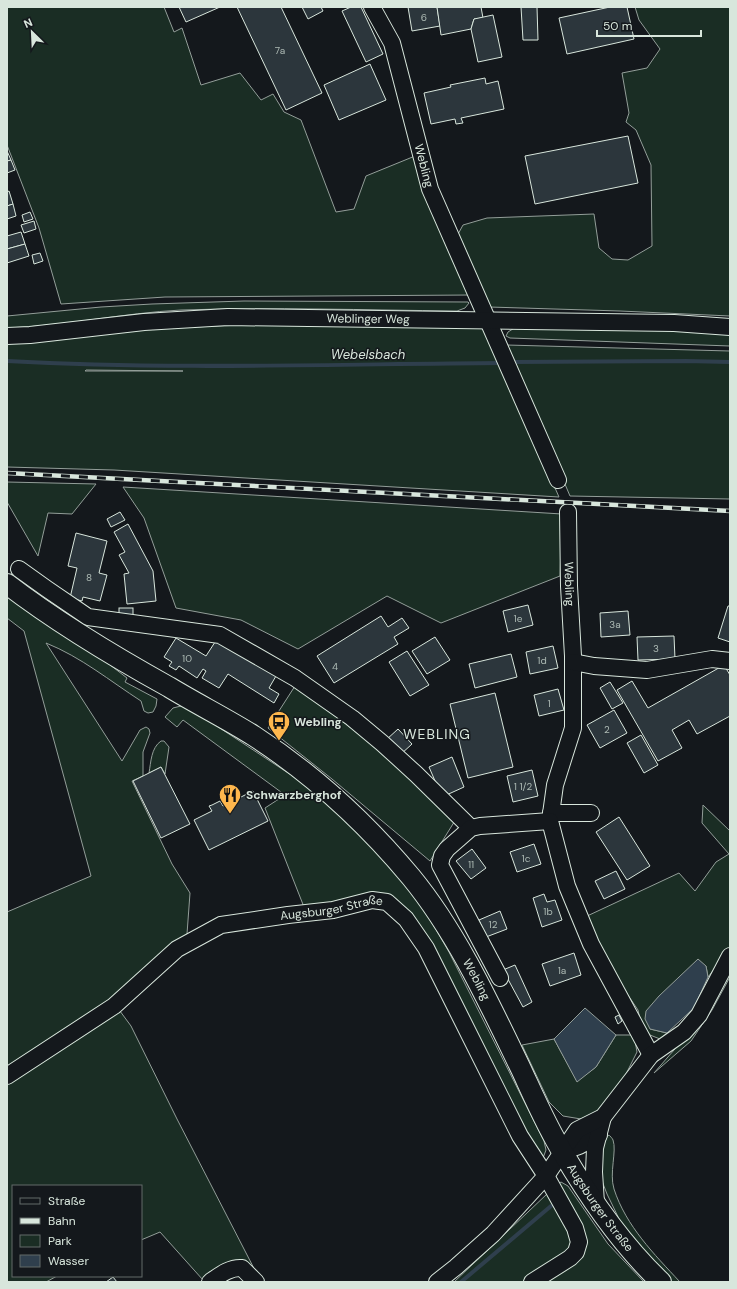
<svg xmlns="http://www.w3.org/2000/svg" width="737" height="1289" viewBox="0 0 737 1289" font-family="'DM Sans',sans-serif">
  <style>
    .green { fill: #1a2d24; stroke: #939e99; fill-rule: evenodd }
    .water { fill: #2f3f4d; stroke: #939e99 }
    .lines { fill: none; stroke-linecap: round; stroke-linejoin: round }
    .stream { stroke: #2f3f4d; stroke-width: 4 }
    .building { fill: #2c363c; stroke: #d8e6dc }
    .minor-casing { stroke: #d8e6dc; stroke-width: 18 }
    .major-casing { stroke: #d8e6dc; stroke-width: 22 }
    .minor { stroke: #14181c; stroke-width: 16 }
    .major { stroke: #14181c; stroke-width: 20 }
    .rail-casing { stroke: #d8e6dc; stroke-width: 4.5 }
    .rail { stroke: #14181c; stroke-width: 3; stroke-dasharray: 9; stroke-linecap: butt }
    .labels { text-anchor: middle; stroke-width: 3; stroke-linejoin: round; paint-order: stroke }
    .number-label { font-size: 10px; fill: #adbab4 }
    .street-label { font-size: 12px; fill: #d8e6dc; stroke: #14181c }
    .poi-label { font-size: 12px; font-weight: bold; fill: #d8e6dc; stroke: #14181c; text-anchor: start }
    .water-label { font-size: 13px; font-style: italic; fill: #d8e6dc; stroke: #14181c }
    .quarter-label { font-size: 14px; letter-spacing: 1px; fill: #d8e6dc; stroke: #14181c }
  </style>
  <rect width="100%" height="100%" fill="#14181c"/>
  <g class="green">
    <polygon points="7,7 164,7 174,32 182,28 201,85 240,73 261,100 273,94 284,112 301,120 336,212 354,209 366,176 415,156 472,295 165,297 61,304 39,228 7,145"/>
    <polygon points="635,7 730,7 730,316 620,311 489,307 457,236 463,225 487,218 594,214 599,248 612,259 628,260 652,246 651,165 636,130 626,122 629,113 622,73 647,68 660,49 639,20"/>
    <path d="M244,301L468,302L469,303L465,308L457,311C365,310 273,307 181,310C123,313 65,326 7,328V316L101,307L152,304Z"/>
    <path d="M243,325L482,327L502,367L559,497L114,470L7,467V344L140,329ZM85,371L86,370L183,371Z"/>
    <polygon points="516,327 624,328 730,333 730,346 510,338 506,336 508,332"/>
    <polygon points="506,345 730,351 730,499 570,496"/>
    <polygon points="7,482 96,484 72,514 48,513 38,556 7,502"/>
    <polygon points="123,487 562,514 560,576 441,623 387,596 298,649 241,620 176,608 144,518"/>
    <path d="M7,594L92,651L127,678L125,682L157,699L156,706L153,712L148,713L144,711L141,701C110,681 81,657 46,643L122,761L140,730L146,727L149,729L150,733L143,752V776L132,781L172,864L190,893L187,934L110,1004L7,1071V912L91,876L24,631L7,618Z"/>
    <polygon points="295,686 387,755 456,819 430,861 332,779 268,728"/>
    <polygon points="185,705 323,796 377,850 421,904 449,952 544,1141 546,1150 543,1158 534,1151 396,901 304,907 265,808 285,795 183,720 177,727 165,717 173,708"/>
    <path d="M161,741H164L169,747L165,774L161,767L149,773C151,762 151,748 161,741Z"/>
    <polygon points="703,805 730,831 730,949 708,977 706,966 650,1029 667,1033 660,1039 650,1035 641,1024 638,1010 613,973 585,917 679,873 695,891 716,862 729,854 702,823"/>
    <polygon points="730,965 730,977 712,1010 691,1041 654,1073 681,1042"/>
    <path d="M117,1007L131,1026L177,1119L261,1282C255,1276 250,1268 244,1263C231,1255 212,1273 203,1280L160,1232L141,1240V1186H13V1276H57L46,1282H7V1081Z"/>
    <polygon points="616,1035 634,1035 637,1052 620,1086 598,1111 581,1119 563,1116 549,1102 522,1045 554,1039 577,1081 596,1067"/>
    <path d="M609,1135C609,1135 613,1139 613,1140C617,1151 609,1173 614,1189C626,1226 654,1254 680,1282H668L624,1229L607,1194L600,1176L599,1165L605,1138Z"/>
    <polygon points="561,1182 568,1186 608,1244 644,1282 541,1282 577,1260 558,1184"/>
    <polygon points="547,1194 572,1230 572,1250 524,1282 454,1282"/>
  </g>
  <g class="water">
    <polygon points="698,959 706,966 708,977 694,1008 667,1033 650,1029 645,1019 646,1011 659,996"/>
    <polygon points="585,1008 616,1035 596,1067 577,1082 554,1039"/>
  </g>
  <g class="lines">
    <g class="stream">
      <path d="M7,361C172,370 337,364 502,363"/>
      <polyline points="511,362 686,361 730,362"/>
      <polyline points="461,1282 551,1206"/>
    </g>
  </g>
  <g class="building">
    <polygon points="179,7 220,7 186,22"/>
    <polygon points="237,7 281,7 322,93 286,110"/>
    <polygon points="302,7 321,7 323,11 308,19"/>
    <polygon points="351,7 361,7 383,54 366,62 342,11"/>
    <polygon points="408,7 437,7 440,26 412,31"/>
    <polygon points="437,7 481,7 483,18 474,19 471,29 441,35"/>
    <polygon points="521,7 537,7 538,40 523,40"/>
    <polygon points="610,7 627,7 634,39 567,54 559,18"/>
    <polygon points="493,15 502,57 478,62 471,29 474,19"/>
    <polygon points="370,64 386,100 339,120 324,85"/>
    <polygon points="485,78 486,84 498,81 504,109 461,118 463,123 456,124 455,119 431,124 424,93 451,87 450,85"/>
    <polygon points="628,136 638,183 535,204 525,156"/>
    <polygon points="7,151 11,160 7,161"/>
    <polygon points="11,160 15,170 7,173 7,161"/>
    <polygon points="9,191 13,204 7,206 7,192"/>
    <polygon points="13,204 16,216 7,219 7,206"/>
    <polygon points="30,212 33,219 24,222 22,215"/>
    <polygon points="34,221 36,229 24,233 21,225"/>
    <polygon points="21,232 25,244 7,249 7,236"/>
    <polygon points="25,244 29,256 7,263 7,249"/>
    <polygon points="40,253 43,261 34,264 32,255"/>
    <polygon points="120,512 125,520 111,527 107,519"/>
    <polygon points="128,524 153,571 156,601 127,604 124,574 129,573 119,555 125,552 114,532"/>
    <polygon points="76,533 107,541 99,573 107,575 100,601 83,597 82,601 70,598 77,568 68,566"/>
    <polygon points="528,605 533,625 508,632 503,611"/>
    <polygon points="728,606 730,606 730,642 718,638"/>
    <rect x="119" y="608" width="14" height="9"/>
    <polygon points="628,611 630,635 601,637 600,613"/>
    <polygon points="381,616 388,627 402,618 409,628 394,637 398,644 334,683 317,656"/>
    <polygon points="674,636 675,659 638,660 637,637"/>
    <polygon points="435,637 450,660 427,674 412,651"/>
    <polygon points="176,638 206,656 217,639 276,676 269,688 279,694 274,703 228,674 219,688 202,678 206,671 203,669 197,678 179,666 176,670 169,666 172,662 164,657"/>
    <polygon points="553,646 558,668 530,674 526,652"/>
    <polygon points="407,651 429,685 410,696 389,662"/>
    <polygon points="511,654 517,677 475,688 469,664"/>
    <polygon points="724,665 730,675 730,716 697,734 689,720 672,730 682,748 658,761 617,690 632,681 648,708"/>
    <polygon points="610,682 623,703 612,709 600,688"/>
    <polygon points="558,689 564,710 539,716 534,695"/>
    <polygon points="495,693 513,767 468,778 450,704"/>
    <polygon points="614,710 627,733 600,748 587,725"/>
    <polygon points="398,729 412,744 400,755 386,740"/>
    <polygon points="641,735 658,765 644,773 627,743"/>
    <polygon points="452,757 464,787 442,797 429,767"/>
    <polygon points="161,767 190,824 161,838 133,781"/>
    <polygon points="532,770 538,796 513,802 507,776"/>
    <polygon points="253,791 268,821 209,850 194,820 212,811 209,806 212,805 220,801 223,806"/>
    <polygon points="619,817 650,866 627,880 596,832"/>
    <polygon points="534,844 541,864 517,872 510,852"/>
    <polygon points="472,849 486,868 471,879 456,861"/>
    <polygon points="616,871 625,889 604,899 595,881"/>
    <polygon points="544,894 547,902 555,900 562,920 542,927 533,898"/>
    <polygon points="500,911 507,929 486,937 479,920"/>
    <polygon points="574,953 581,975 550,986 542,964"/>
    <polygon points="515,965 532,1002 523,1007 503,970"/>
    <polygon points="619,1015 622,1021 618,1024 615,1017"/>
    <polygon points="113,1277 117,1282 106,1282"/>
  </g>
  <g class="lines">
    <g class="minor-casing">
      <g id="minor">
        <path id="s1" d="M372,7L392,43L430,189L558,480"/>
        <path id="s2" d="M7,336L30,335L144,322L228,317L674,323L730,327"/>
        <path id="s3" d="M568,512L569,586L573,656V728L555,785L550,821L567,886L591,944L651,1055"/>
        <polyline points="19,569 47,589 88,617 220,635 295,678 352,718 382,743 416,774 471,828"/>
        <polyline points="573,662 594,666 647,670 712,659 730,661"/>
        <polyline points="551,813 591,813"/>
        <polyline points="500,978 440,865 442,856 447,849 471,828 480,826 550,821"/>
        <path id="s4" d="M7,1076L114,1006L177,949L221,925L288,915L333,910L372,900L387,902L406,919L426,948L520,1136L546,1176L575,1228L579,1242L576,1252L570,1258L532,1282"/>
        <polyline points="562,1152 579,1146 599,1135"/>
        <polyline points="596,1203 594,1172 595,1148 603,1117"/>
        <path d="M210,1282C220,1275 230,1267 242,1268L256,1282"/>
        <polyline points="437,1282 456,1267 493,1234 546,1176 577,1130 603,1117 651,1055 684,1032 699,1015 730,956"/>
      </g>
    </g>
    <g class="major-casing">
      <g id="major">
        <path id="s5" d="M7,584C58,623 113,656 169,687C197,704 227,719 254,736C314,775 366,823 411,877C457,933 490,1005 521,1069C534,1097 547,1127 563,1153C589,1197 624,1247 661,1282"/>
      </g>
    </g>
    <use href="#minor" class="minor"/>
    <use href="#major" class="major"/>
    <g class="rail-casing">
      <polyline id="rail" points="7,473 730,511"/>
    </g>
    <use href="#rail" class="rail"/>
  </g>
  <defs>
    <g id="bus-pin" transform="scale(1.15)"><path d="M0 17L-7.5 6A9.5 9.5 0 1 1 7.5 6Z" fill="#ffb74d" stroke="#14181c"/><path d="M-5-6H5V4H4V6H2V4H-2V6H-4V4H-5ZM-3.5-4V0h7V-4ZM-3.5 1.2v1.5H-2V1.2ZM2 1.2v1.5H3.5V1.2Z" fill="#111"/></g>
    <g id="restaurant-pin" transform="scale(1.15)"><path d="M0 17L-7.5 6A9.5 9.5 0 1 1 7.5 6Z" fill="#ffb74d" stroke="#14181c"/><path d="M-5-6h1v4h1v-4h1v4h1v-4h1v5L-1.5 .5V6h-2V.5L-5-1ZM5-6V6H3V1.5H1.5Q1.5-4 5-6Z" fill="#111"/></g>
  </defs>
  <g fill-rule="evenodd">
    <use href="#bus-pin" x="279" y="722"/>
    <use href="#restaurant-pin" x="230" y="795"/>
  </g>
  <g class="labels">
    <g class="number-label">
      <text x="424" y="21">6</text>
      <text x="280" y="54">7a</text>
      <text x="89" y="581">8</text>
      <text x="518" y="622">1e</text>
      <text x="615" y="628">3a</text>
      <text x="656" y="652">3</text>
      <text x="187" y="662">10</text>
      <text x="542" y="664">1d</text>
      <text x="335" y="670">4</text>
      <text x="549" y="707">1</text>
      <text x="607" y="733">2</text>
      <text x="523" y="790">1 1/2</text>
      <text x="526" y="862">1c</text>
      <text x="471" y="868">11</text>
      <text x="548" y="915">1b</text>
      <text x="493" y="928">12</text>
      <text x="562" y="974">1a</text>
    </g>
    <g class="street-label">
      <text dy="4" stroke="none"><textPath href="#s1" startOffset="168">Webling</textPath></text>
      <text dy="4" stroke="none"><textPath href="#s2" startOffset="362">Weblinger Weg</textPath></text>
      <text dy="4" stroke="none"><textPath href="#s3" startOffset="72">Webling</textPath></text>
      <text dy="4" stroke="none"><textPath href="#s4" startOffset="375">Augsburger Straße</textPath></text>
      <text dy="4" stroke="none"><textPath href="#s5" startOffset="624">Webling</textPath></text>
      <text dy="4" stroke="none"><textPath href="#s5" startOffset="884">Augsburger Straße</textPath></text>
    </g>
    <g class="poi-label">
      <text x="294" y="726">Webling</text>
      <text x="246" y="799">Schwarzberghof</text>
    </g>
    <g class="water-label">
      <text x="368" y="359">Webelsbach</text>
    </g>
    <g class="quarter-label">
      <text x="437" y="739">WEBLING</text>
    </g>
  </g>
  <rect width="737" height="1289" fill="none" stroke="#d8e6dc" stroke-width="16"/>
  <rect x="12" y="1185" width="130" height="92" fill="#14181c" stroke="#626a69"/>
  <rect x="20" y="1198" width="20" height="6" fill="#14181c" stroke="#626a69"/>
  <text x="48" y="1205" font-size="12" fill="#d8e6dc">Straße</text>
  <rect x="20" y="1218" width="20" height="6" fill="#d8e6dc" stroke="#626a69"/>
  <text x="48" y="1225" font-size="12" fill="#d8e6dc">Bahn</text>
  <rect x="20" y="1235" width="20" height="12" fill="#1a2d24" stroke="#626a69"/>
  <text x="48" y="1245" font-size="12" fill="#d8e6dc">Park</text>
  <rect x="20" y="1255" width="20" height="12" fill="#2f3f4d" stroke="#626a69"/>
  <text x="48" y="1265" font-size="12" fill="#d8e6dc">Wasser</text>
  <g transform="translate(32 32) rotate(336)" stroke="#14181c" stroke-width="3" paint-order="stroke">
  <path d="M0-3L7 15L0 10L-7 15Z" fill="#d8e6dc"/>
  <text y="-6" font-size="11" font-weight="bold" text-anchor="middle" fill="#d8e6dc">N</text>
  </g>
  <path d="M597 30v6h104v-6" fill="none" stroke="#d8e6dc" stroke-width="2"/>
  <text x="603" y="30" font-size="12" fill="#d8e6dc" stroke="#14181c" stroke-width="3" paint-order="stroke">50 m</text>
</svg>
